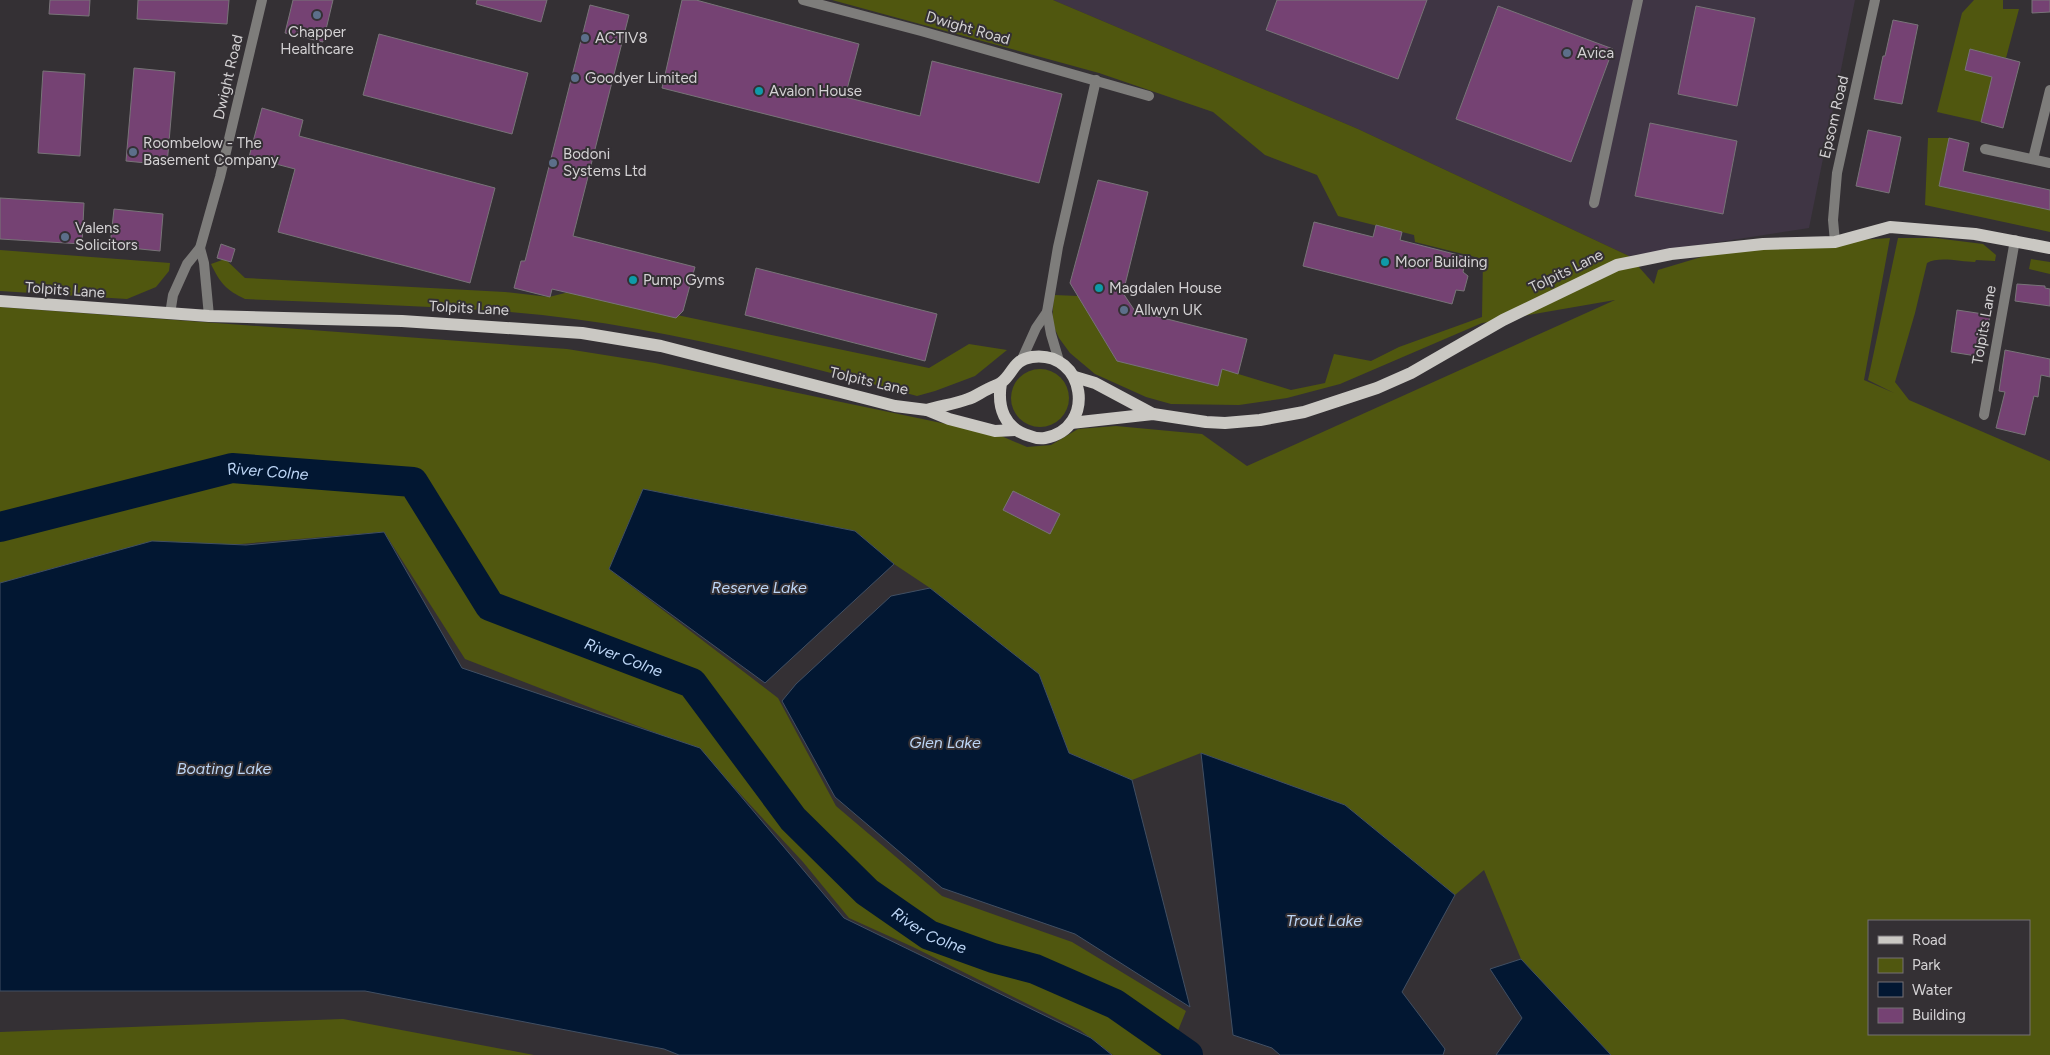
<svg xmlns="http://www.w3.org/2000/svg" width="2050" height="1055" viewBox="0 0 2050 1055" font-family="Figtree,sans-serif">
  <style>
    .industrial { fill: #3f3544 }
    .green { fill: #50570f; fill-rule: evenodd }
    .water { fill: #021732; stroke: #414f63 }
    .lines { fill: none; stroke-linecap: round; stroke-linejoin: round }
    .river { stroke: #021732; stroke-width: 30 }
    .building { fill: #754273; stroke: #787478 }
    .street { stroke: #7e7d7b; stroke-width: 10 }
    .primary { stroke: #cac8c3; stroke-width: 12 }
    .service-dot { fill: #5c6f8a; stroke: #343034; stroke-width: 2 }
    .culture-dot { fill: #0f9aa8; stroke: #343034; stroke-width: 2 }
    .labels { text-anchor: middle; stroke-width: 4; stroke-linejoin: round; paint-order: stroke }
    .street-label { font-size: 15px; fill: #d4d2d4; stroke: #343034 }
    .poi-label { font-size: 15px; fill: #d4d2d4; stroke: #343034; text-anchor: start }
    .water-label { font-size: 16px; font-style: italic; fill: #bcd5f5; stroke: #343034 }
  </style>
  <rect width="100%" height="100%" fill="#343034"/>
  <polygon class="industrial" points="1053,0 1855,0 1809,228 1629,256 1358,129"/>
  <g class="green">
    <path d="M832,0H1053L1358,129L1629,256L1654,284L1658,270L1718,252L1745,247L1890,238L1864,380L1894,393L1868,380L1898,238H1935L1983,244L1996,255L1995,261L1976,260L1975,262C1961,262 1939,256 1927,263L1915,313L1895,382L1909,400L2050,461V1055H1611L1521,959L1484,870L1455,895L1345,805L1201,753L1132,780L1069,753L1039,674L930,588L894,564L854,531L643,489L609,569L778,698L836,806L942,896L1072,942L1186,1011L1168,1055H1113L1080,1030L913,947L849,918L803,862L730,783L656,733L465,659L384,532L97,556L0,583V307L567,349L655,363L999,435L1027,447L1051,445L1078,429L1116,426L1202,434L1247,466L1615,300L1482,323L1340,384L1287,398L1239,405L1171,404L1146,397L1095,374L1070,353L1059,338L1052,323L1054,295L1078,296L1117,361L1217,386L1222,369L1291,390L1325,383L1334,354L1371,361L1399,347L1482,317L1483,259L1415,242L1414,235L1338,216L1317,175L1265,155L1213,112L1099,73ZM1869,921H2029V1034H1869Z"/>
    <polygon points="1974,0 2003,0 2003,9 2019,9 2006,58 1970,49 1965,70 1992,77 1981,122 1937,112 1962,13"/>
    <polygon points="1928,138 1949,138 1939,186 2050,210 2050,232 1925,205"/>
    <polygon points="0,250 170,263 169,271 156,287 127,299 0,291"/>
    <path d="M225,259L245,278L505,292L549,297L565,293H572L929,368L969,344L1007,350L975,376L935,391L917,396C783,360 648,323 510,312C422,305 333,303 245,299C226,290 220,283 211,264Z"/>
    <polygon points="2031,259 2050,262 2050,274 2029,269"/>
    <circle cx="1040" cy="398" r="29"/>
    <polygon points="343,1019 534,1055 0,1055 0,1032"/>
  </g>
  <g class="water">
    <polygon points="643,489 855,531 894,564 765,683 609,569"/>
    <polygon points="384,532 462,668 700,748 844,918 1091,1038 1112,1055 679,1055 664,1049 365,991 0,991 0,583 152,541 246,545"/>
    <polygon points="930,588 1039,674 1069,753 1132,780 1190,1007 1075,934 942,888 835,797 782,701 796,684 891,596"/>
    <polygon points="1201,753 1345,805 1455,895 1402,992 1445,1049 1443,1055 1280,1055 1272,1048 1233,1035"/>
    <polygon points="1521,959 1611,1055 1496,1055 1522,1018 1490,969"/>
  </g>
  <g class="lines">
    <path class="river" id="s1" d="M0,527L232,468L413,482L490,606L692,683L793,819L867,892L929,935L993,958L1035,969L1115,1004L1188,1055"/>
  </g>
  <g class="building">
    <polygon points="50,0 90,0 89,16 49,14"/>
    <polygon points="138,0 229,0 227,24 137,19"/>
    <polygon points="293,0 333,0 323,42 285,33"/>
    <polygon points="477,0 547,0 541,22 476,4"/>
    <polygon points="682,0 696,0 859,44 845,97 920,116 932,61 1062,94 1039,183 662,88"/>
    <polygon points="1277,0 1427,0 1398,79 1266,30"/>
    <polygon points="2032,0 2050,0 2050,12 2032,13"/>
    <polygon points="590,5 629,15 573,236 695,267 683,311 676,318 552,289 550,297 514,288 521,261 525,261"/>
    <polygon points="1498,6 1613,49 1571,162 1456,119"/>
    <polygon points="1696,6 1755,18 1737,106 1678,94"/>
    <polygon points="1893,20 1918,25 1902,104 1874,99 1883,56 1885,56"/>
    <polygon points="379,34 528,73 512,134 363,95"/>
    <polygon points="1970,49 2020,62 2003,128 1981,122 1992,77 1965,70"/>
    <polygon points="134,68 175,72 167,165 126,161"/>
    <polygon points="43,71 85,74 80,156 38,153"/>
    <polygon points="262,108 303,120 299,136 495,188 470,283 278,232 295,169 249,157"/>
    <polygon points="1650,123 1737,141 1723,214 1635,196"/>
    <polygon points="1868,130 1901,137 1889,193 1856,186"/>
    <polygon points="1949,138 1969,143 1963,171 2050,190 2050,210 1939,186"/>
    <polygon points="1098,180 1148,192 1123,293 1135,311 1247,339 1238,374 1222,369 1218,386 1117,361 1070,283"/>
    <polygon points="0,198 84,203 82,244 0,239"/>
    <polygon points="114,209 163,214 160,251 110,246"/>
    <polygon points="1314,222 1373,237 1376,225 1402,232 1400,240 1466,257 1463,272 1468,276 1464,291 1456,290 1452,304 1303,266"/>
    <polygon points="221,244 235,249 231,262 217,258"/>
    <polygon points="756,268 937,314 925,361 745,315"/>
    <polygon points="2017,284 2045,286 2045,288 2050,289 2050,306 2015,301"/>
    <polygon points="1957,310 1990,315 1983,357 1951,352"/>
    <polygon points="2005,350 2050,359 2050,377 2041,375 2038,397 2034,396 2025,435 1996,428 2005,392 1999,391"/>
    <polygon points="1013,491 1060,514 1050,534 1003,510"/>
  </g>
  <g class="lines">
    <g class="street">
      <polyline points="803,0 921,31 1149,96"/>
      <polyline points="1985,149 2050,163"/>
      <polyline points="2033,159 2050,90"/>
      <polyline points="1594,203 1638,0"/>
      <polyline points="1835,242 1833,220 1837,173 1875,0"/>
      <polyline points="200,248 204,263 209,316"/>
      <polyline points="170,314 173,295 187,264 200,248 220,177 262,0"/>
      <polyline points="1022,359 1036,328 1047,312"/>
      <polyline points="1059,361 1051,334 1047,312 1058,247 1096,80"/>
      <polyline points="1984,415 2015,240"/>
    </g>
    <g class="primary">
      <polyline points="0,301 209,316 402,321 582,333 661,346 895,406 927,410 949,419 995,431 1015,430"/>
      <polyline points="1075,377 1095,383 1153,414"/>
      <path d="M927,410C940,406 955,404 968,399C975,397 981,392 988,389C992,387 998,385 1002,382C1014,372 1013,360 1032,357C1086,350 1097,429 1045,438C1039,439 1035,438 1030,436C1004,429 997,407 1001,383"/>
      <polyline points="1071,423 1153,414 1206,422 1225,423 1260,420 1304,412 1377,388 1411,373 1503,320 1617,265 1671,254 1763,244 1835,242 1890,227 1975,234 2050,248"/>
    </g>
  </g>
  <g class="service-dot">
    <circle cx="317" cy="15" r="5"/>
    <circle cx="585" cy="38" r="5"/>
    <circle cx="1567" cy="53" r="5"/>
    <circle cx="575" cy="78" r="5"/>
    <circle cx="133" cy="152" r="5"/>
    <circle cx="553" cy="163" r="5"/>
    <circle cx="65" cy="237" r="5"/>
    <circle cx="1124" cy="310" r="5"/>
  </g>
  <g class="culture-dot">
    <circle cx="759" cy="91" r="5"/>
    <circle cx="1385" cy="262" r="5"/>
    <circle cx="633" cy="280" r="5"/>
    <circle cx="1099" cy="288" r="5"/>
  </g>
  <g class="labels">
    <g class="street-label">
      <text transform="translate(968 28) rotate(16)" y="5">Dwight Road</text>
      <text transform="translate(228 77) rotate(-77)" y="5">Dwight Road</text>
      <text transform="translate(1834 117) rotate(-77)" y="5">Epsom Road</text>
      <text transform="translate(1566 271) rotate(-26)" y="5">Tolpits Lane</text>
      <text transform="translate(65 290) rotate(4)" y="5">Tolpits Lane</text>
      <text transform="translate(469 308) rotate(3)" y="5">Tolpits Lane</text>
      <text transform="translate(1984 325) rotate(-80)" y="5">Tolpits Lane</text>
      <text transform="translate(869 381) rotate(13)" y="5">Tolpits Lane</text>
    </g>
    <g class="poi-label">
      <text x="317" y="37" text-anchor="middle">Chapper<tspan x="317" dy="17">Healthcare</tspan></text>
      <text x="595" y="43">ACTIV8</text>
      <text x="1577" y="58">Avica</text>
      <text x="585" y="83">Goodyer Limited</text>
      <text x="769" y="96">Avalon House</text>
      <text x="143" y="148">Roombelow - The<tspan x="143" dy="17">Basement Company</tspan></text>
      <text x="563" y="159">Bodoni<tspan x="563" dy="17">Systems Ltd</tspan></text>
      <text x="75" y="233">Valens<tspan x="75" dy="17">Solicitors</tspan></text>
      <text x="1395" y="267">Moor Building</text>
      <text x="643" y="285">Pump Gyms</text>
      <text x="1109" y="293">Magdalen House</text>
      <text x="1134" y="315">Allwyn UK</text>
    </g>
    <g class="water-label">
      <text dy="6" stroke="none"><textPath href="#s1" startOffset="275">River Colne</textPath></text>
      <text x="759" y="593">Reserve Lake</text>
      <text dy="6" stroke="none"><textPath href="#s1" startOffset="710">River Colne</textPath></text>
      <text x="945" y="748">Glen Lake</text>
      <text x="224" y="774">Boating Lake</text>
      <text x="1324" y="926">Trout Lake</text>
      <text dy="6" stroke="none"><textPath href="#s1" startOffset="1130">River Colne</textPath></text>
    </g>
  </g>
  <rect x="1868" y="920" width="162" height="115" fill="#343034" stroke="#747174"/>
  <rect x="1878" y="936" width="25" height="8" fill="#cac8c3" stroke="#747174"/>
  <text x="1912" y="945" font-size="15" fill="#d4d2d4">Road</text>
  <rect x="1878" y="958" width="25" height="15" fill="#50570f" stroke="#747174"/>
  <text x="1912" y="970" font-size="15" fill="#d4d2d4">Park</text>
  <rect x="1878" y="982" width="25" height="15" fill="#021732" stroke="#747174"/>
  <text x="1912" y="995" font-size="15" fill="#d4d2d4">Water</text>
  <rect x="1878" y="1008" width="25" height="15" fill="#754273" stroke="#747174"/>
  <text x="1912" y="1020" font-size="15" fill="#d4d2d4">Building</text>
</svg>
